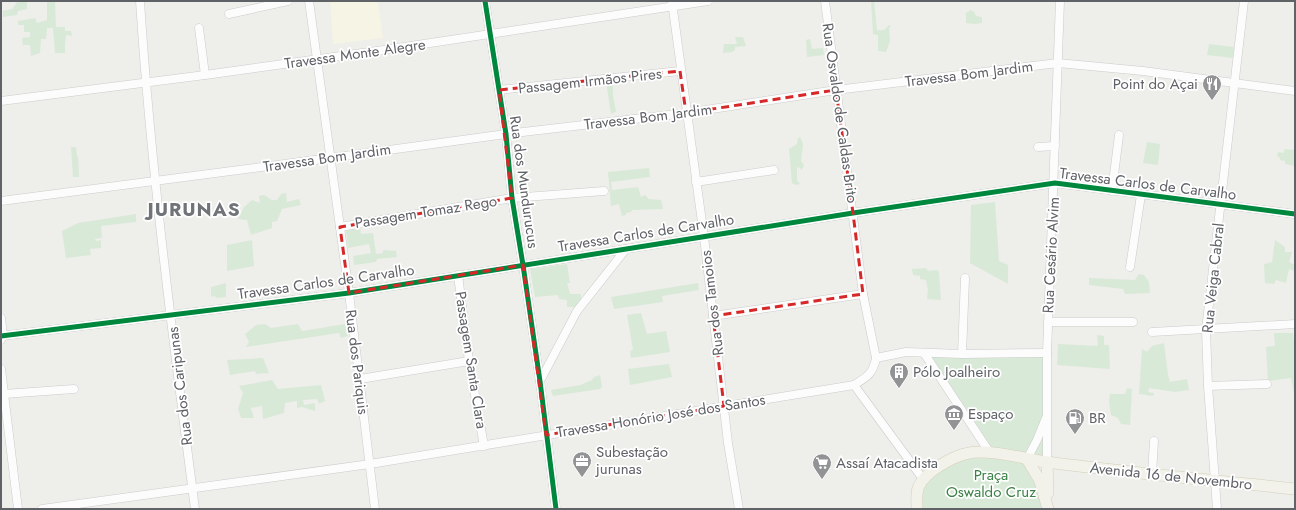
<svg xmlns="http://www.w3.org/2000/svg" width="1296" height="510" viewBox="0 0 1296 510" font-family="Jost,sans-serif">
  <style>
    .commercial { fill: #f6f4e5 }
    .green { fill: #d9e9d8 }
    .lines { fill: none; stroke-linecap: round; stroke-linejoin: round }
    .minor-casing { stroke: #cbcccb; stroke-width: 9 }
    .major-casing { stroke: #d4d0ba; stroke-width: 12 }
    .minor { stroke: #fcfcfc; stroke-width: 8 }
    .major { stroke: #f3f2ea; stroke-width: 11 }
    .cycleway-casing { stroke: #fff; stroke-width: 8 }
    .cycleway { stroke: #00873e; stroke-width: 5 }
    .marked { fill: none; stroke: #d62828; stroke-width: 3; stroke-dasharray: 8 5; stroke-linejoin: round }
    .labels { text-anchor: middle; stroke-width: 3.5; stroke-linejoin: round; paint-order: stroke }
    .street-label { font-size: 15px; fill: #5f6267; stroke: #fff }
    .poi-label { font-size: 15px; fill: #5f6267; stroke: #fff; text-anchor: start }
    .park-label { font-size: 15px; fill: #3c8146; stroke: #fff }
    .district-label { font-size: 19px; font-weight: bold; letter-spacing: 1px; fill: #707479; stroke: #fff }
  </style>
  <rect width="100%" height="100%" fill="#eeeeea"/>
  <polygon class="commercial" points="330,1 378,1 383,38 333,44"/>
  <g class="green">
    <polygon points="18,1 27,1 27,9 18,11 17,15 3,17 3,11 12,9"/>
    <polygon points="47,1 55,1 56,27 65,27 65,31 71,31 72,36 66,35 65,45 65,53 55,53 53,28 47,28 46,39 41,39 40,53 31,56 30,45 23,45 22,38 30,37 30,32 24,32 24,25 18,25 18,21 35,18 37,23 47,20"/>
    <path d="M871,1H874L877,30C883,31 885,30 889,25L891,26L889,28L890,41L886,52L878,51V35L873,34Z"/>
    <polygon points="971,10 974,12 976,16 982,17 982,23 974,24 966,23 966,13"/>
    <polygon points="735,37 743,37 746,46 735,47 735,50 732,52 723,53 724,44 737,44"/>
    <polygon points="810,39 812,49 823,48 824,55 807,57 806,40"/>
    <polygon points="1209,44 1234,47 1233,58 1207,55"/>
    <polygon points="606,81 613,81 613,96 616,112 611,114"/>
    <polygon points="800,137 803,144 801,161 804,165 802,170 799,167 797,168 797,180 800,184 796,185 792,183 789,149 797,144 798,138"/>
    <polygon points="1147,142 1160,144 1158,165 1143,163"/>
    <polygon points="71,147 76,147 77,156 78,156 79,177 73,177"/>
    <polygon points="1284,149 1295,150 1295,166 1285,164 1285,161 1280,160 1280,158 1277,156 1278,152 1284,153"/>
    <polygon points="649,168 650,177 611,182 612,190 638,187 641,197 645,195 649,199 661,200 663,209 632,210 631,212 626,213 626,215 622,216 619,204 611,206 608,172"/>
    <polygon points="286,193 287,202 299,199 301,205 282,209 277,221 272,222 272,228 251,235 247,220 238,219 244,207 252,200 260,203 259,196 264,195 272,200 277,200 281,194"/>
    <polygon points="995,202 999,261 1008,265 1008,284 970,263 971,205"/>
    <polygon points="136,214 136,222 101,226 102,238 95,239 96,241 101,240 101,248 90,249 91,255 66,258 62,231 78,223"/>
    <polygon points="360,227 361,234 373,233 376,254 383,253 383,250 396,251 397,257 377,259 376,262 354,265 353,256 371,253 369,244 348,248 346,231"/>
    <polygon points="252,240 254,266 227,271 227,245"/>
    <polygon points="1275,240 1285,247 1285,252 1292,252 1289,262 1295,265 1295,271 1289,269 1286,283 1276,280 1274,284 1265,283 1264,264 1272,262"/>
    <polygon points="567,264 570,283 567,283 570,294 581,294 581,299 575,307 567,307 567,300 559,299 558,295 535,297 530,269"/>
    <polygon points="926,268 928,271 937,270 939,272 941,300 927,299 928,290 926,280 920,279 920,276 913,275 912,269"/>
    <polygon points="1139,274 1144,275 1149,282 1150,293 1125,294 1123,289 1089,285 1089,278 1135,280"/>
    <polygon points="226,283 226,297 216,298 215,296 211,297 211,287"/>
    <polygon points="698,283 699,290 662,296 663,302 614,309 611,297"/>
    <polygon points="641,313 647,334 666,331 670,352 631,358 630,351 633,350 627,315"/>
    <polygon points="265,324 271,328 298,324 302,331 345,324 348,336 341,338 339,333 246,347 249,342 245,334 256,325"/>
    <polygon points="1274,333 1293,333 1295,351 1295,398 1291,378 1268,381 1266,347 1275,346"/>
    <polygon points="1097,335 1104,336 1104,345 1109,345 1110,369 1057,365 1058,344 1098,346"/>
    <polygon points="1164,343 1168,375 1170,382 1187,379 1189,390 1175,392 1149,388 1148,392 1154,393 1153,396 1139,394 1142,349 1147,352 1152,346"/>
    <polygon points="924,353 1047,353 1048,460 990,453"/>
    <polygon points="263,358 269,373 256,374 255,371 230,375 227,360"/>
    <polygon points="669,364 672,377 630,385 628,369"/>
    <polygon points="600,375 602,387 600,389 553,396 551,390 580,385 592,380 594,377"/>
    <polygon points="272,380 278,389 321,385 325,401 319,404 317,399 303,400 304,405 315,403 315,411 302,407 297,408 297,401 285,403 284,413 263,419 262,406 251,408 254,418 241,418 238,409 243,393 239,386"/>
    <polygon points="1127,388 1132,389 1130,425 1121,424 1118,418 1111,415 1109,401 1110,394 1125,394"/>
    <polygon points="990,457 1024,461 1030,468 1043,509 920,509 922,488 936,473 960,459"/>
  </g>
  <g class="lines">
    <g class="minor-casing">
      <g id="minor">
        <path d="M140,1C151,171 173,340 195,509"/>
        <polyline points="309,1 349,293 375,509"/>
        <polyline points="485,1 506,134 512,198 523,265 540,381 556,509"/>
        <polyline points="672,2 704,237 728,443 739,509"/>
        <polyline points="229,14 288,1"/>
        <polyline points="199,28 205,75"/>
        <polyline points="499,90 680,71"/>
        <polyline points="1,101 205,75 384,50 708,1"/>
        <polyline points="1038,147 1055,146"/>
        <polyline points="696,182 774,170"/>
        <polyline points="1112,191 1119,135"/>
        <polyline points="1,201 330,158 506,134 686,113 836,90 1058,63 1143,71 1295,91"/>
        <polyline points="340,227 512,198 604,191"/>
        <polyline points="1130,267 1141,195"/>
        <polyline points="458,275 469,361 484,446"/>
        <polyline points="713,316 863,294"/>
        <polyline points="1,318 3,336 1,340"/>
        <polyline points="1048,322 1133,322"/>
        <polyline points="1152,332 1295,324"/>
        <polyline points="1,336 349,293 853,213 1055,183 1295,214"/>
        <polyline points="924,353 990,453"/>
        <polyline points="962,354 965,278"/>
        <polyline points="876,358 906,352 962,354 1047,353"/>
        <polyline points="1,369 18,509"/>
        <polyline points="360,379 469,361"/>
        <polyline points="540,381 577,311 626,249"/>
        <polyline points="854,385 923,479"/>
        <polyline points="1208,386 1267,384"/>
        <polyline points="4,394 74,389"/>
        <polyline points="1027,459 1037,440 1046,418"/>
        <polyline points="1047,462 1047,353 1060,1"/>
        <polyline points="1152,474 1154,441"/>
        <path d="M42,509L370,464L854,385C867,377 873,374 876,358L863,294L825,1"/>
        <polyline points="1217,509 1208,386 1206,330 1244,1"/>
      </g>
    </g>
    <g class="major-casing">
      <g id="major">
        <polyline points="1027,459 1040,481 1048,509"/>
        <polyline points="1047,462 1048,493"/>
        <path d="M917,509C917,502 916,495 918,488C924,472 953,456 969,453C990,449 1025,459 1047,462C1130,473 1212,480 1295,489"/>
      </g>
    </g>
    <use href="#minor" class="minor"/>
    <use href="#major" class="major"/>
    <g class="cycleway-casing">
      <g id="cycleway">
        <polyline points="485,1 506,134 512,198 523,265 540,381 556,509"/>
        <polyline points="1,336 349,293 853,213 1055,183 1295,214"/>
      </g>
    </g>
    <use href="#cycleway" class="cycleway"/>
  </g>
  <path class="marked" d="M680,71L686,113L836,90L853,213L863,294L713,316L724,406L546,435L523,265L349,293L340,227L512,198L499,90Z"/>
  <defs>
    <g id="restaurant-pin" transform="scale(1)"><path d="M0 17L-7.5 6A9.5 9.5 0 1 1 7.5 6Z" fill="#919395" stroke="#fff"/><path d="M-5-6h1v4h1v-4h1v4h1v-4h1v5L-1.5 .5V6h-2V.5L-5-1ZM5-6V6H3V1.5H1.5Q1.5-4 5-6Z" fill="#fff"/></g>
    <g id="building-pin" transform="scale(1)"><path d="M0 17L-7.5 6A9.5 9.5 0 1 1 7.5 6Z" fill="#919395" stroke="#fff"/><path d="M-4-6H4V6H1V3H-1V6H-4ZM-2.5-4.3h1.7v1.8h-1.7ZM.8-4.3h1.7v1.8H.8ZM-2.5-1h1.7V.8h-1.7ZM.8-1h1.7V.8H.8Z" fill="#fff"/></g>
    <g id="museum-pin" transform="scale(1)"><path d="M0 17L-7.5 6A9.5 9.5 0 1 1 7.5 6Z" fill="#919395" stroke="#fff"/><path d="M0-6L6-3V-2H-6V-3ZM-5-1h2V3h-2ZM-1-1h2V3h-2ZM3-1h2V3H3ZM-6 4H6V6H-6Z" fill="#fff"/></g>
    <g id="fuel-pin" transform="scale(1)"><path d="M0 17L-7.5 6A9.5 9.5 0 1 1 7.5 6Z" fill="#919395" stroke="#fff"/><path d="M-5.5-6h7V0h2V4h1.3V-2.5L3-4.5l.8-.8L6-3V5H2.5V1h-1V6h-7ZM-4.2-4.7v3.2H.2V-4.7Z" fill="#fff"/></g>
    <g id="office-pin" transform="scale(1)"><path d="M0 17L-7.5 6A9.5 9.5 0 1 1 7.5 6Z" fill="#919395" stroke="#fff"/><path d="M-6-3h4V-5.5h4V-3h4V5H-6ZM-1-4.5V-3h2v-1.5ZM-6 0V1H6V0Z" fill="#fff"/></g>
    <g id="supermarket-pin" transform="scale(1)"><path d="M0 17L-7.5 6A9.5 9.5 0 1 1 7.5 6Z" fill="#919395" stroke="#fff"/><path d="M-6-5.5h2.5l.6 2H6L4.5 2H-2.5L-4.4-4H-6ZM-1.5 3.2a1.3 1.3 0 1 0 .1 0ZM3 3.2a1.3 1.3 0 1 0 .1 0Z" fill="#fff"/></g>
  </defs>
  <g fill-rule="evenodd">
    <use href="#restaurant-pin" x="1212" y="84"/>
    <use href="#building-pin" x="899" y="372"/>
    <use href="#museum-pin" x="954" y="414"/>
    <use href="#fuel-pin" x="1075" y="418"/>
    <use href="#office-pin" x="582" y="461"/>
    <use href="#supermarket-pin" x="822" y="463"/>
  </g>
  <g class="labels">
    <g class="street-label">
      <text transform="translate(355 54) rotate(-8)" y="5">Travessa Monte Alegre</text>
      <text transform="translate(969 74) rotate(-7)" y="5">Travessa Bom Jardim</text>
      <text transform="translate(590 81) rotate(-6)" y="5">Passagem Irmãos Pires</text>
      <text transform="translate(840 113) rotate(82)" y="5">Rua Osvaldo de Caldas Brito</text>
      <text transform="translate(648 117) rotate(-7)" y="5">Travessa Bom Jardim</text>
      <text transform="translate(327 158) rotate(-8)" y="5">Travessa Bom Jardim</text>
      <text transform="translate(524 182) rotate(82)" y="5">Rua dos Mundurucus</text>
      <text transform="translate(1148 184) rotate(7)" y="5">Travessa Carlos de Carvalho</text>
      <text transform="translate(426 212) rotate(-9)" y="5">Passagem Tomaz Rego</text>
      <text transform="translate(646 233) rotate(-9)" y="5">Travessa Carlos de Carvalho</text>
      <text transform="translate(1051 255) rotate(-87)" y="5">Rua Cesário Alvim</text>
      <text transform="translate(1213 278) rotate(-84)" y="5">Rua Veiga Cabral</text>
      <text transform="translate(326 282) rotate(-8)" y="5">Travessa Carlos de Carvalho</text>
      <text transform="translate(712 303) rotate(-97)" y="5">Rua dos Tamoios</text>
      <text transform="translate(471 360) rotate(81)" y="5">Passagem Santa Clara</text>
      <text transform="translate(357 362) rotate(83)" y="5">Rua dos Pariquis</text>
      <text transform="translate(180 386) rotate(-97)" y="5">Rua dos Caripunas</text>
      <text transform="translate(661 416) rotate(-9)" y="5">Travessa Honório José dos Santos</text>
      <text transform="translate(1171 476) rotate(6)" y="5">Avenida 16 de Novembro</text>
    </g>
    <g class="poi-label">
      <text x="1198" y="89" text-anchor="end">Point do Açai</text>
      <text x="913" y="377">Pólo Joalheiro</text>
      <text x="968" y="419">Espaço</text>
      <text x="1089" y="423">BR</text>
      <text x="596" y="457">Subestação<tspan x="596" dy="17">jurunas</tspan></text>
      <text x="836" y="468">Assaí Atacadista</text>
    </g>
    <g class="park-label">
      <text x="991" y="480">Praça<tspan x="991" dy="17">Oswaldo Cruz</tspan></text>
    </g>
    <g class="district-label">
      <text x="194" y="216">JURUNAS</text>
    </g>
  </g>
  <rect width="1296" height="510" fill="none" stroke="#5f6267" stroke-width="4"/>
</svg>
